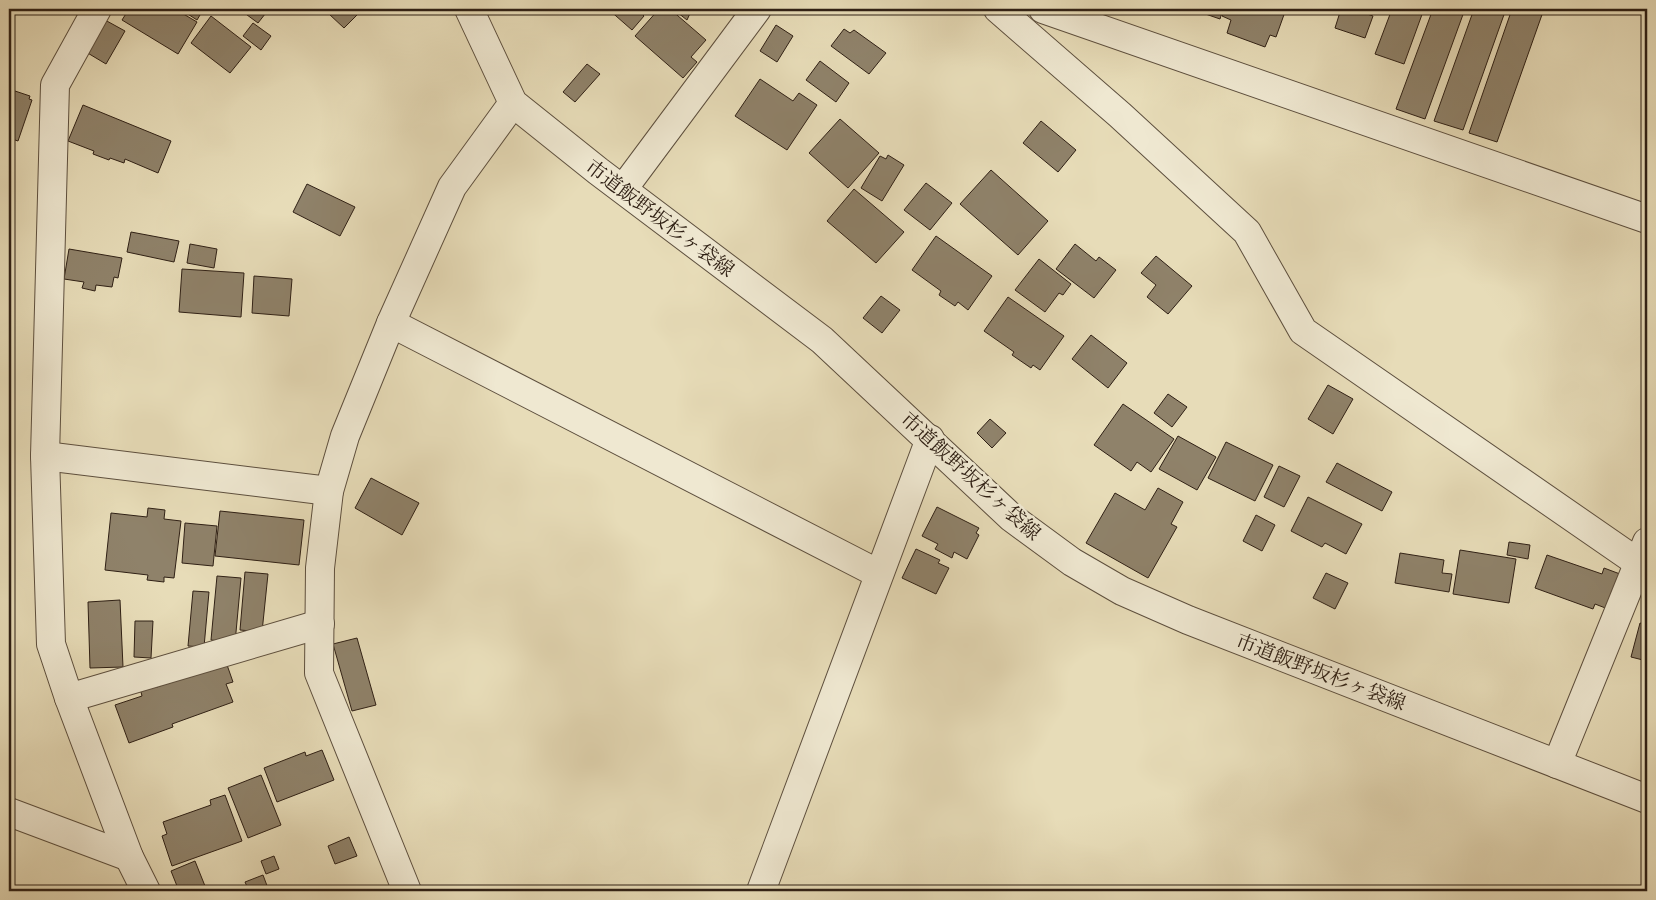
<svg xmlns="http://www.w3.org/2000/svg" width="1656" height="900" viewBox="0 0 1656 900" font-family="'IM FELL Great Primer','Noto Serif JP',serif">
  <style>
    .building { fill: #8f826a; stroke: #2f2015 }
    .lines { fill: none; stroke-linecap: round; stroke-linejoin: round }
    .minor-casing { stroke: #5d4f3e; stroke-width: 30 }
    .minor { stroke: #efe8d1; stroke-width: 28 }
    .labels { text-anchor: middle; stroke-width: 5; stroke-linejoin: round; paint-order: stroke }
    .street-label { font-size: 20px; fill: #2f2015; stroke: #efe8d1 }
  </style>
  <rect width="100%" height="100%" fill="#e7dcb8"/>
  <filter id="stains"><feTurbulence type="fractalNoise" baseFrequency=".004" numOctaves="4"/><feColorMatrix values="0 0 0 0 .2 0 0 0 0 .09 0 0 0 0 .02 0 0 0 .5 -.17"/></filter>
  <radialGradient id="worn" r=".72"><stop offset=".6" stop-color="#630" stop-opacity="0"/><stop offset="1" stop-color="#630" stop-opacity=".3"/></radialGradient>
  <g class="building">
    <polygon points="129,9 175,9 197,22 178,54 122,20"/>
    <polygon points="180,9 202,9 203,10 197,20"/>
    <polygon points="239,9 269,9 258,23"/>
    <polygon points="334,9 363,9 344,28 329,14"/>
    <polygon points="608,9 637,9 644,16 632,30"/>
    <polygon points="659,9 670,9 706,40 691,57 697,62 683,78 635,36"/>
    <polygon points="673,9 692,9 687,20"/>
    <polygon points="1191,9 1223,9 1220,19"/>
    <polygon points="1225,9 1286,9 1276,37 1270,35 1265,47 1227,33 1231,20 1222,16"/>
    <polygon points="1341,9 1352,9 1373,16 1365,38 1335,28"/>
    <polygon points="1392,9 1424,9 1404,64 1375,54"/>
    <polygon points="1433,9 1465,9 1425,119 1396,109"/>
    <polygon points="1474,9 1506,9 1463,130 1434,121"/>
    <polygon points="1512,9 1544,9 1497,142 1469,133"/>
    <polygon points="211,16 251,47 230,73 191,43"/>
    <polygon points="105,20 125,31 106,64 86,52"/>
    <polygon points="253,23 271,36 261,50 243,36"/>
    <polygon points="776,25 793,36 777,62 760,51"/>
    <polygon points="844,29 850,33 854,30 886,53 869,74 831,46"/>
    <polygon points="820,61 849,83 836,102 806,80"/>
    <polygon points="587,64 600,74 575,102 563,92"/>
    <polygon points="760,79 793,101 799,93 817,105 787,150 735,116"/>
    <polygon points="9,89 30,96 29,99 32,100 18,141 9,138"/>
    <polygon points="83,105 171,141 158,173 125,159 124,163 110,158 109,160 93,154 94,151 68,141"/>
    <polygon points="840,119 879,153 848,188 809,153"/>
    <polygon points="1041,121 1076,150 1058,172 1023,143"/>
    <polygon points="888,155 904,165 882,201 861,188 880,156 886,159"/>
    <polygon points="991,170 1048,221 1018,255 960,204"/>
    <polygon points="926,183 952,203 930,230 904,210"/>
    <polygon points="307,184 355,207 340,236 293,212"/>
    <polygon points="854,189 904,232 876,263 827,221"/>
    <polygon points="131,232 179,241 174,262 127,252"/>
    <polygon points="9,236 12,236 11,275 9,275"/>
    <polygon points="936,236 992,276 968,310 958,302 955,306 939,295 941,291 912,270"/>
    <polygon points="190,244 217,249 214,268 187,263"/>
    <polygon points="1075,244 1096,261 1099,257 1116,270 1094,298 1056,269"/>
    <polygon points="69,249 122,258 118,278 114,277 112,287 96,285 95,291 82,288 84,282 64,279"/>
    <polygon points="1156,256 1192,286 1168,314 1147,297 1156,285 1141,273"/>
    <polygon points="1039,259 1071,284 1063,295 1059,293 1045,312 1015,290"/>
    <polygon points="182,269 244,273 241,317 179,312"/>
    <polygon points="254,276 292,279 289,316 252,313"/>
    <polygon points="881,296 900,310 882,333 863,318"/>
    <polygon points="1008,297 1064,336 1040,370 1033,365 1031,368 1012,355 1014,352 984,331"/>
    <polygon points="1091,335 1127,363 1108,388 1072,359"/>
    <polygon points="1328,385 1353,399 1333,434 1308,419"/>
    <polygon points="1168,394 1187,407 1172,427 1154,413"/>
    <polygon points="1123,404 1174,439 1151,472 1137,462 1131,471 1094,445"/>
    <polygon points="990,419 1006,433 992,448 977,433"/>
    <polygon points="1178,436 1216,457 1197,490 1159,469"/>
    <polygon points="1226,442 1273,465 1255,501 1208,478"/>
    <polygon points="1337,463 1392,492 1382,511 1326,482"/>
    <polygon points="1279,466 1300,476 1284,507 1264,497"/>
    <polygon points="371,478 419,503 402,535 355,508"/>
    <polygon points="1158,488 1183,502 1171,524 1177,527 1148,578 1086,543 1115,493 1145,510"/>
    <polygon points="1308,497 1362,524 1346,554 1325,543 1322,547 1291,531"/>
    <polygon points="937,507 979,528 976,533 979,535 967,559 954,552 952,558 935,549 938,544 922,536"/>
    <polygon points="148,508 165,510 164,519 181,521 174,578 164,577 164,582 147,580 148,575 105,570 111,513 147,517"/>
    <polygon points="220,511 304,520 299,565 215,556"/>
    <polygon points="1256,515 1275,525 1262,551 1243,541"/>
    <polygon points="185,523 217,526 213,566 182,563"/>
    <polygon points="1509,542 1530,545 1528,559 1507,555"/>
    <polygon points="916,549 940,560 938,563 949,568 936,594 902,578"/>
    <polygon points="1460,550 1516,559 1509,603 1453,594"/>
    <polygon points="1400,553 1444,560 1442,573 1452,574 1449,592 1395,583"/>
    <polygon points="1547,555 1602,574 1604,568 1620,574 1608,609 1595,604 1593,609 1535,588"/>
    <polygon points="245,572 268,574 262,632 240,630"/>
    <polygon points="1326,573 1348,583 1335,609 1313,598"/>
    <polygon points="217,576 241,578 235,643 211,640"/>
    <polygon points="193,591 209,592 204,647 188,646"/>
    <polygon points="120,600 123,667 90,668 88,602"/>
    <polygon points="135,621 153,621 151,658 134,657"/>
    <polygon points="1640,623 1647,625 1647,661 1631,657"/>
    <polygon points="357,638 376,705 352,711 333,644"/>
    <polygon points="226,662 233,682 226,684 233,702 172,724 173,727 129,743 115,705 142,696 140,688 156,682 157,687"/>
    <polygon points="322,750 334,780 277,802 264,768 305,752 306,756"/>
    <polygon points="261,775 281,825 248,838 228,788"/>
    <polygon points="225,795 242,841 172,866 162,836 167,834 163,822 211,805 210,800"/>
    <polygon points="349,837 357,856 335,864 328,846"/>
    <polygon points="274,856 279,869 266,874 261,861"/>
    <polygon points="195,861 207,891 179,891 171,871"/>
    <polygon points="263,875 269,891 249,891 245,882"/>
  </g>
  <g class="lines">
    <g class="minor-casing">
      <g id="minor">
        <polyline points="97,9 55,85 45,456 51,644 69,698 129,857 146,891"/>
        <polyline points="469,9 513,103 598,171 822,340 1012,518 1072,562 1122,591 1188,620 1647,799"/>
        <polyline points="998,9 1120,115 1247,232 1303,331 1640,564"/>
        <polyline points="1043,9 1647,219"/>
        <polyline points="623,189 757,9"/>
        <polyline points="391,323 879,574"/>
        <polyline points="45,456 329,491"/>
        <polyline points="69,698 320,624"/>
        <polyline points="1557,764 1647,542"/>
        <polyline points="9,812 129,857"/>
        <polyline points="407,891 319,673 320,568 329,491 345,436 391,323 452,187 513,103"/>
        <polyline points="761,891 930,439"/>
      </g>
    </g>
    <use href="#minor" class="minor"/>
  </g>
  <g class="labels">
    <g class="street-label">
      <text transform="translate(660 218) rotate(37)" y="7">市道飯野坂杉ヶ袋線</text>
      <text transform="translate(971 476) rotate(42)" y="7">市道飯野坂杉ヶ袋線</text>
      <text transform="translate(1321 672) rotate(21)" y="7">市道飯野坂杉ヶ袋線</text>
    </g>
  </g>
  <rect width="1656" height="900" fill="none" stroke="#e7dcb8" stroke-width="30"/>
  <rect x="10" y="10" width="1636" height="880" fill="none" stroke="#2f2015" stroke-width="2.5"/>
  <rect x="15" y="15" width="1626" height="870" fill="none" stroke="#2f2015"/>
  <rect width="100%" height="100%" filter="url(#stains)"/>
  <rect width="100%" height="100%" fill="url(#worn)"/>
</svg>
